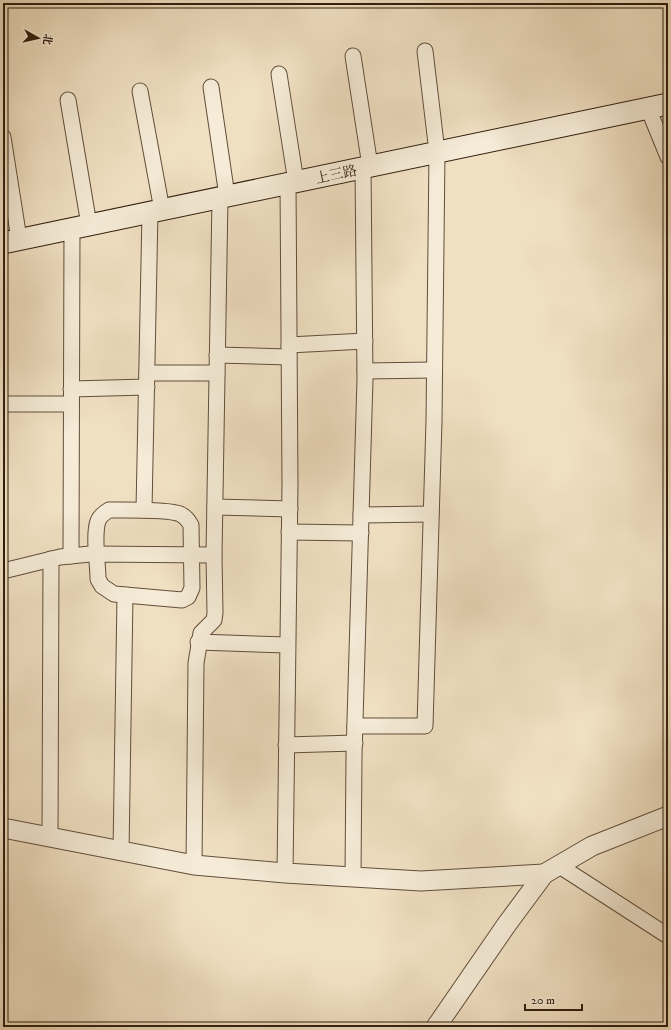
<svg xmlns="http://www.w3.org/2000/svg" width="671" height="1030" viewBox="0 0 671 1030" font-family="'IM FELL DW Pica','Noto Serif SC',serif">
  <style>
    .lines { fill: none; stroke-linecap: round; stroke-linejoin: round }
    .minor-casing { stroke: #614e3b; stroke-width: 17 }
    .tertiary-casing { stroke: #614e3b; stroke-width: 21 }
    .secondary-casing { stroke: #311e0e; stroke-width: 23 }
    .minor { stroke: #f5ebd7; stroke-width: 15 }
    .tertiary { stroke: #f5ebd7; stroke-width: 19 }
    .secondary { stroke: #f5ebd7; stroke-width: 21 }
    .labels { text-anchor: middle; stroke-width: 3.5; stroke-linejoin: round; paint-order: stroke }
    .street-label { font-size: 14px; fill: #311e0e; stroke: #f5ebd7 }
  </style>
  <rect width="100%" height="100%" fill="#f0e0c2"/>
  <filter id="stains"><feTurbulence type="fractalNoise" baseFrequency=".005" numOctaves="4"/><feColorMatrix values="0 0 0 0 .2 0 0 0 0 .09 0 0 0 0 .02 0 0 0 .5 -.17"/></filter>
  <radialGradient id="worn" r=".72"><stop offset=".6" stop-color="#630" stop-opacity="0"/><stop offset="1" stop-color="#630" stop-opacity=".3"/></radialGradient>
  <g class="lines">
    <g class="minor-casing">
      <g id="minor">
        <polyline points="353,56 370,166"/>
        <polyline points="279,74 296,182"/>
        <polyline points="211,87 227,196"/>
        <polyline points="140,91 162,210"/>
        <polyline points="68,100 89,225"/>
        <polyline points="648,108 668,157"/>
        <polyline points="3,137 19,239"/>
        <polyline points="289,345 365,341"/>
        <polyline points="217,355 289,357"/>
        <polyline points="365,371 434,370"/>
        <polyline points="147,373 217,373"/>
        <polyline points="71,389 147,387"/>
        <polyline points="3,404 71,404"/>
        <polyline points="215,507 290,509"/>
        <path d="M109,510C124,510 169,509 180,514C186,517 188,520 191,525L192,588L188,597L182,600L114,594L102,586L98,579C98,563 93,536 98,521C100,516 104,513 109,510Z"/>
        <polyline points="144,510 150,212"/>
        <polyline points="361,515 431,514"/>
        <polyline points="289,532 361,533"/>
        <polyline points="71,556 72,228"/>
        <polyline points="3,571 60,557 90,554 214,555"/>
        <polyline points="198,642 287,645"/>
        <polyline points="355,726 425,726 434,421 437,152 425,51"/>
        <polyline points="286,745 355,743"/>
        <polyline points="50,838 51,559"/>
        <polyline points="121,852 125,595"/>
        <polyline points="194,865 196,663 201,633 214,620 215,613 214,555 220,198"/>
        <polyline points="558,865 668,936"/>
        <polyline points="285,873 290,484 288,183"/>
        <polyline points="353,877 354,755 365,379 363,168"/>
      </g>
    </g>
    <g class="tertiary-casing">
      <g id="tertiary">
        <polyline points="3,828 194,865 285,873 421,881 544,874"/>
        <polyline points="436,1027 507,924 544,874 592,846 668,816"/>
      </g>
    </g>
    <g class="secondary-casing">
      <polyline id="secondary" points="3,243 668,104"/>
    </g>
    <use href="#minor" class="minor"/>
    <use href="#tertiary" class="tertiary"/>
    <use href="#secondary" class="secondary"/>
  </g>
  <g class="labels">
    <g class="street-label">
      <text transform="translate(336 174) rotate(-12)" y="5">上三路</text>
    </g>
  </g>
  <rect width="671" height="1030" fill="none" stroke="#f0e0c2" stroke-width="16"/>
  <rect x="4" y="4" width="663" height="1022" fill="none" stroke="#311e0e" stroke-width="2"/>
  <rect x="8" y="8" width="655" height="1014" fill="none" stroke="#311e0e"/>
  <g transform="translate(38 38) rotate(98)" stroke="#f5ebd7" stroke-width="3" paint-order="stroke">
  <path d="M0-3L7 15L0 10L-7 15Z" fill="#311e0e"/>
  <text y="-6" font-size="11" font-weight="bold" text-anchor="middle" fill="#311e0e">北</text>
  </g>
  <path d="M525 1004v6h57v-6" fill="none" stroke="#311e0e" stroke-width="2"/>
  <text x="531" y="1004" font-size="12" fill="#311e0e" stroke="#f5ebd7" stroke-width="3" paint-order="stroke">20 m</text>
  <rect width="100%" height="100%" filter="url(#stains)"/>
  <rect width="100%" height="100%" fill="url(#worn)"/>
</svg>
